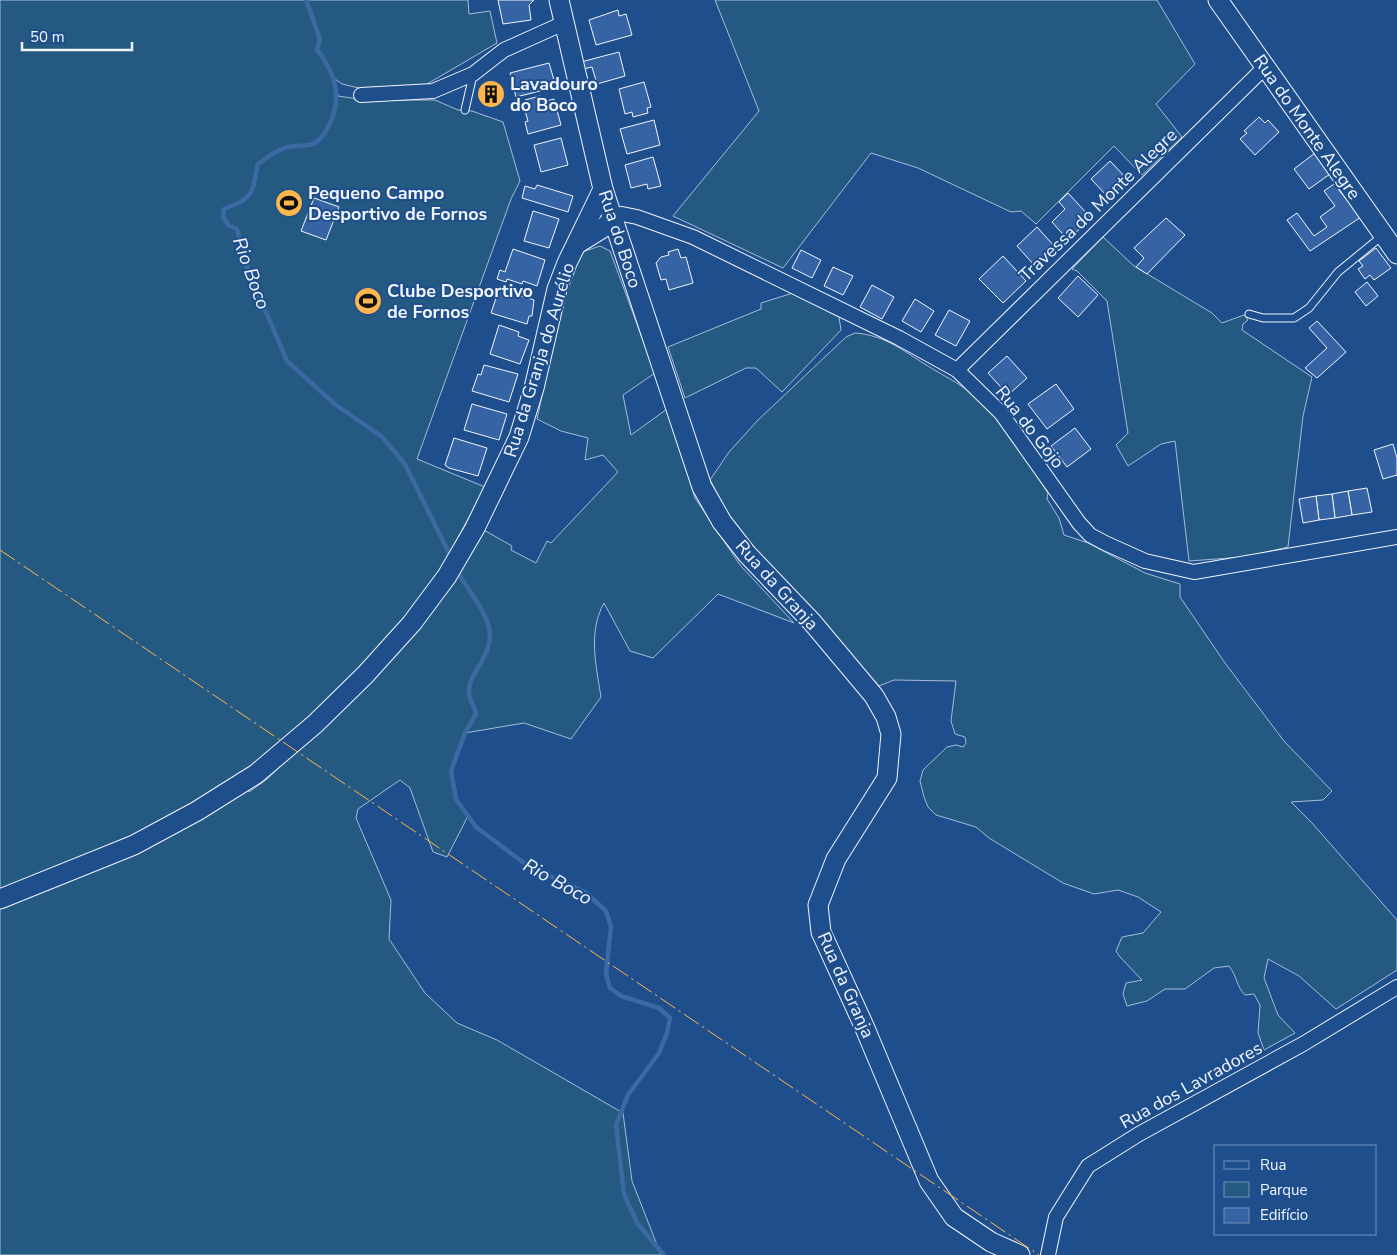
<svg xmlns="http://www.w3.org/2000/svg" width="1397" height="1255" viewBox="0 0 1397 1255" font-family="'Nunito Sans',sans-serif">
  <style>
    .green { fill: #245a82; stroke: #a8bbd7 }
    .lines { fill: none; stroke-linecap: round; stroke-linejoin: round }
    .stream { stroke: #3b69a3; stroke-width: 4.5 }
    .building { fill: #3563a3; stroke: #f2f6ff }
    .lane-casing { stroke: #f2f6ff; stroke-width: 9 }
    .street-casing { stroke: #f2f6ff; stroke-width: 16 }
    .secondary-casing { stroke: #f2f6ff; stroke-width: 21 }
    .lane { stroke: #1f4e8c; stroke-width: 7 }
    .street { stroke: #1f4e8c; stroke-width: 14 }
    .secondary { stroke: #1f4e8c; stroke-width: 19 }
    .power { stroke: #ffb74d; stroke-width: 1; stroke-dasharray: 18 4 2.5 4; stroke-linecap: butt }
    .labels { text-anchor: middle; stroke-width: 4; stroke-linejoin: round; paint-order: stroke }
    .poi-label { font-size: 18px; font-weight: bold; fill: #f2f6ff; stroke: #1f4e8c; text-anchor: start }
    .street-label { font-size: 18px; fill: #f2f6ff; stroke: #1f4e8c }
    .water-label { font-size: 19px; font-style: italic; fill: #f2f6ff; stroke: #1f4e8c }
  </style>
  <rect width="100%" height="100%" fill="#1f4e8c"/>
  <g class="green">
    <path d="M0,0H468L469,14L490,11L497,43L422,87L363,89L342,84L335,79L338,96L365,100H435L458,110L472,111L503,122L520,181L511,199L417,459L485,487L436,579L395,632L327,703L240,776L249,792L266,780C346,704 434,631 482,529L512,546L511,550L536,563L547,541L551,543L618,472L603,455L585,460L588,438L561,431L537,419L563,297L582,252L600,246L610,251L655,373L623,395L631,435L667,409L695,498L740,565L794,623L718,594L653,658L630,651L604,603C588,632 596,665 601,697L571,739L524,723L465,733C451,769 443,781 468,816L447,857L433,852L410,788L400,780L358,809L356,818L391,900L389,939L425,993L457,1023L497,1040L623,1113L632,1181L661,1255H0Z"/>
    <polygon points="715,0 1157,0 1195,64 1156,104 1182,137 1142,175 1114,146 1036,224 1021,211 1011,212 918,168 871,153 783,268 673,216 759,111"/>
    <polygon points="1103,237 1134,266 1212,313 1222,323 1244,315 1248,320 1243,324 1242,330 1312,377 1303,416 1288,547 1244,557 1189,561 1175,441 1161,444 1128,466 1116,445 1128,433 1107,301 1077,271 1072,269"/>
    <polygon points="793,293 839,317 841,330 782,392 756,368 746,368 685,398 668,347 761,309 761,303"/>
    <path d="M855,333C883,335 901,349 923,363C937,372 953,380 966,389C1002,415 1024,457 1048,493L1047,499L1059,518L1064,535L1088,543L1145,573L1180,584V597L1225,663L1284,741L1332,791L1323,800L1291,802L1312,823L1397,920V970L1336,1009L1299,976L1268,959L1264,978L1278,1015L1295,1033L1264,1050L1258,1033L1260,1005L1254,994L1245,995C1236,986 1237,976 1229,966L1214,968L1185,989H1165L1147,1001L1127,1006L1123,994L1126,983L1142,980L1120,957L1116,951L1122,937L1143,933L1161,912L1138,897L1118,890L1094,894L1063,883L989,838L976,827L936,815L928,807L924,797L920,781L923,770L947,747L956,745L963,747L966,743L965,737L955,734L951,721L956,681L894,680L879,686L750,543L732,521L710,480L729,452L757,421L846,337Z"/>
  </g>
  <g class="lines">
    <g class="stream">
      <path d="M306,0L320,39L317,50C335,72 342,95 331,121C327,130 323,138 315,143C307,147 296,145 288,147C277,149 267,158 258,164C254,177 256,193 242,201C237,205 230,205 224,209L223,217L228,225L237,229L245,263L287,361L336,405L381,436L405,464L450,555"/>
      <path d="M459,574C468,590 485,610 489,628C495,656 467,673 469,693C469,699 475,707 476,714L465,733L451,771L456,799L476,827L528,866L585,892L606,911L611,926L606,974L610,988L621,996L659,1008L670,1018L667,1033L659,1053L628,1095L616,1125L624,1194L637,1223L664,1255"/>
    </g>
  </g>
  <g class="building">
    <polygon points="498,0 534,0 529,5 531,20 503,24"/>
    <polygon points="618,10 619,16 626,14 632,35 596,45 589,20"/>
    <polygon points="619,52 625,76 597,84 592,67 583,69 581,62"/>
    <polygon points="549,63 556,87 516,97 510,73"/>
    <polygon points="644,82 651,107 647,108 648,113 633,117 632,112 625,114 619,89"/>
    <polygon points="496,86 499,100 487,103 484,88"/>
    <polygon points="540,96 542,102 554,99 561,125 528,134 525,122 528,121 524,107 526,106 525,100"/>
    <polygon points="1259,117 1265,123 1268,120 1279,132 1255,155 1240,139 1247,133 1244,131"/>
    <polygon points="654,120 660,145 627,154 620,129"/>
    <polygon points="561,138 568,165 541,172 534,145"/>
    <polygon points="1315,153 1330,174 1309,189 1294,169"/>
    <polygon points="653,157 661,186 648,189 647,184 631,188 625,165"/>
    <polygon points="1110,161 1128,180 1109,198 1091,179"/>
    <polygon points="1334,184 1361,217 1310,251 1287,220 1297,213 1314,236 1327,227 1320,217 1335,206 1324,191"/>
    <polygon points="537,185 573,196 568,212 522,198 525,186 535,189"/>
    <polygon points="1068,193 1091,218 1068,240 1052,222 1065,209 1059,202"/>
    <polygon points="314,198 339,207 326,240 301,231"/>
    <polygon points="533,211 559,219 549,248 524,241"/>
    <polygon points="1166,218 1185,235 1147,274 1136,267 1144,258 1134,248"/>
    <polygon points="1037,227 1055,247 1035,266 1017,246"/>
    <polygon points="1376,248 1391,268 1374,280 1370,275 1365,279 1358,269 1363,266 1359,261"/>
    <polygon points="513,249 545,260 537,286 523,281 522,284 507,279 506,282 497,279 500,270 505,272"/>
    <polygon points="678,249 681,258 686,257 693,283 669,290 666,279 661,280 656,263 661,257 669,255 668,252"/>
    <polygon points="801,250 821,260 812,278 792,268"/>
    <polygon points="1003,256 1026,281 1003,303 979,279"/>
    <polygon points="833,267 853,276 843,295 824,286"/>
    <polygon points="1078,276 1098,295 1078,317 1058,298"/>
    <polygon points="1367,282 1378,296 1366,306 1355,292"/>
    <polygon points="872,285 894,297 882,319 860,307"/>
    <polygon points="499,289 534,300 532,316 529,316 527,324 491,313"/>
    <polygon points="915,299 934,311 921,332 902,321"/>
    <polygon points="949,310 970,321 956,346 935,335"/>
    <polygon points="1317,321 1346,352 1317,378 1305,368 1327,348 1309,328"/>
    <polygon points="499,325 519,332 518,336 529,340 520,364 490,354"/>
    <polygon points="1007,356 1027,378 1008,395 988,373"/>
    <polygon points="484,365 518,374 509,402 472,391 478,374 481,375"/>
    <polygon points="1056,384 1074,409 1047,429 1028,404"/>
    <polygon points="472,404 507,414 499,440 464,430"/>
    <polygon points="1075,428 1091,449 1067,467 1051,446"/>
    <polygon points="454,438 487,448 478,476 449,468 445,465"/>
    <polygon points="1393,444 1397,458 1397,475 1383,479 1374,450"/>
    <polygon points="1367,488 1372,512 1352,515 1348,491"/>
    <polygon points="1348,491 1352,515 1335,518 1332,494"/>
    <polygon points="1332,494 1335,518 1319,520 1316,496"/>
    <polygon points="1316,496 1319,520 1303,523 1299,499"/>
  </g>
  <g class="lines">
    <g class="lane-casing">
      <g id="lane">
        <polyline points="465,110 473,75"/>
        <polyline points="1249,314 1263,318 1294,318 1309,308 1338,272 1382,236"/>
      </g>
    </g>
    <g class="street-casing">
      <g id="street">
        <polyline points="361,95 433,91 473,74 504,50 564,23"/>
        <polyline points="613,217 622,214 637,217 693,237 899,338 957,370 1001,413 1079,523 1090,535 1105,543 1145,561 1194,572 1397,537"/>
        <polyline points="957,370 1265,67"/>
        <polyline points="1048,1255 1056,1217 1088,1166 1139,1134 1303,1044 1397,987"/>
      </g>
    </g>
    <g class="secondary-casing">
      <g id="secondary">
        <polyline points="559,0 603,189 702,487 722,522 747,554 812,622 874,696 886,717 891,734 887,778 836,859 818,905 821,932 864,1026 929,1181 954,1217 991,1242 1020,1255"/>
        <polyline points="1218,0 1397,254"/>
        <polyline points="577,244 606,226 613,217"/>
        <polyline points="0,899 134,845 197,811 256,774 315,724 365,675 412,623 447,576 475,528 519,437 534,388 557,289 567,263 603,189"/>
      </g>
    </g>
    <use href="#lane" class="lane"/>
    <use href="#street" class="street"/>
    <use href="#secondary" class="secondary"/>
    <polyline class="power" points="0,550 1039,1255"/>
  </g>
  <defs>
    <g id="building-disc" transform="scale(1.4375)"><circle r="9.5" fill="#ffb74d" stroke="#1f4e8c"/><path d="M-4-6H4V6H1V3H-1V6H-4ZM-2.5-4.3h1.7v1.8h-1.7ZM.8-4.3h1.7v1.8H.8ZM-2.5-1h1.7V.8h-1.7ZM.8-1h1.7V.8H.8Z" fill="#111"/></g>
    <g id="stadium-disc" transform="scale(1.4375)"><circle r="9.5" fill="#ffb74d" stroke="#1f4e8c"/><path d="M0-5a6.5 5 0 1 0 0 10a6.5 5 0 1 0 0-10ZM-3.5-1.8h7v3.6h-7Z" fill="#111"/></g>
  </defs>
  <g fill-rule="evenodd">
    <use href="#building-disc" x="491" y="94"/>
    <use href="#stadium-disc" x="289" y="203"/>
    <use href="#stadium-disc" x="368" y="301"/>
  </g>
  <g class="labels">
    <g class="poi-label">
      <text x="510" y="90">Lavadouro<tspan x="510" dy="21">do Boco</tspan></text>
      <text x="308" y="199">Pequeno Campo<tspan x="308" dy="21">Desportivo de Fornos</tspan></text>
      <text x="387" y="297">Clube Desportivo<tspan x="387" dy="21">de Fornos</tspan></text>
    </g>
    <g class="street-label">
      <text transform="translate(1307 127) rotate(55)" y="6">Rua do Monte Alegre</text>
      <text transform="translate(1098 205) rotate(-44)" y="6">Travessa do Monte Alegre</text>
      <text transform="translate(620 239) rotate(72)" y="6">Rua do Boco</text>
      <text transform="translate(539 360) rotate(-73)" y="6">Rua da Granja do Aurélio</text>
      <text transform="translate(1030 427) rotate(52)" y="6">Rua do Gojo</text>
      <text transform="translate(777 585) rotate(48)" y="6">Rua da Granja</text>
      <text transform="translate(846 985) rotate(66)" y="6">Rua da Granja</text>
      <text transform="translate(1191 1085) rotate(-29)" y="6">Rua dos Lavradores</text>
    </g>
    <g class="water-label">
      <text transform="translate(252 273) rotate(70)" y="7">Rio Boco</text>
      <text transform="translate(558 881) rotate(29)" y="7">Rio Boco</text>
    </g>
  </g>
  <rect x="1214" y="1145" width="162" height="90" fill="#1f4e8c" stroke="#7391ba"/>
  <rect x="1224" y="1161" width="25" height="8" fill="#1f4e8c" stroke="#7391ba"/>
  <text x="1260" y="1170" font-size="15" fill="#f2f6ff">Rua</text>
  <rect x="1224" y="1182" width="25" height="15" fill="#245a82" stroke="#7391ba"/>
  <text x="1260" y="1195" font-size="15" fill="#f2f6ff">Parque</text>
  <rect x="1224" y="1208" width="25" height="15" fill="#3563a3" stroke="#7391ba"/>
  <text x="1260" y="1220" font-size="15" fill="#f2f6ff">Edifício</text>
  <path d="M22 42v8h110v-8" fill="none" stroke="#f2f6ff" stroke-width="2.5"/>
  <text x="30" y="42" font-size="15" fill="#f2f6ff" stroke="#1f4e8c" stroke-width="4" paint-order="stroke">50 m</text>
</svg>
